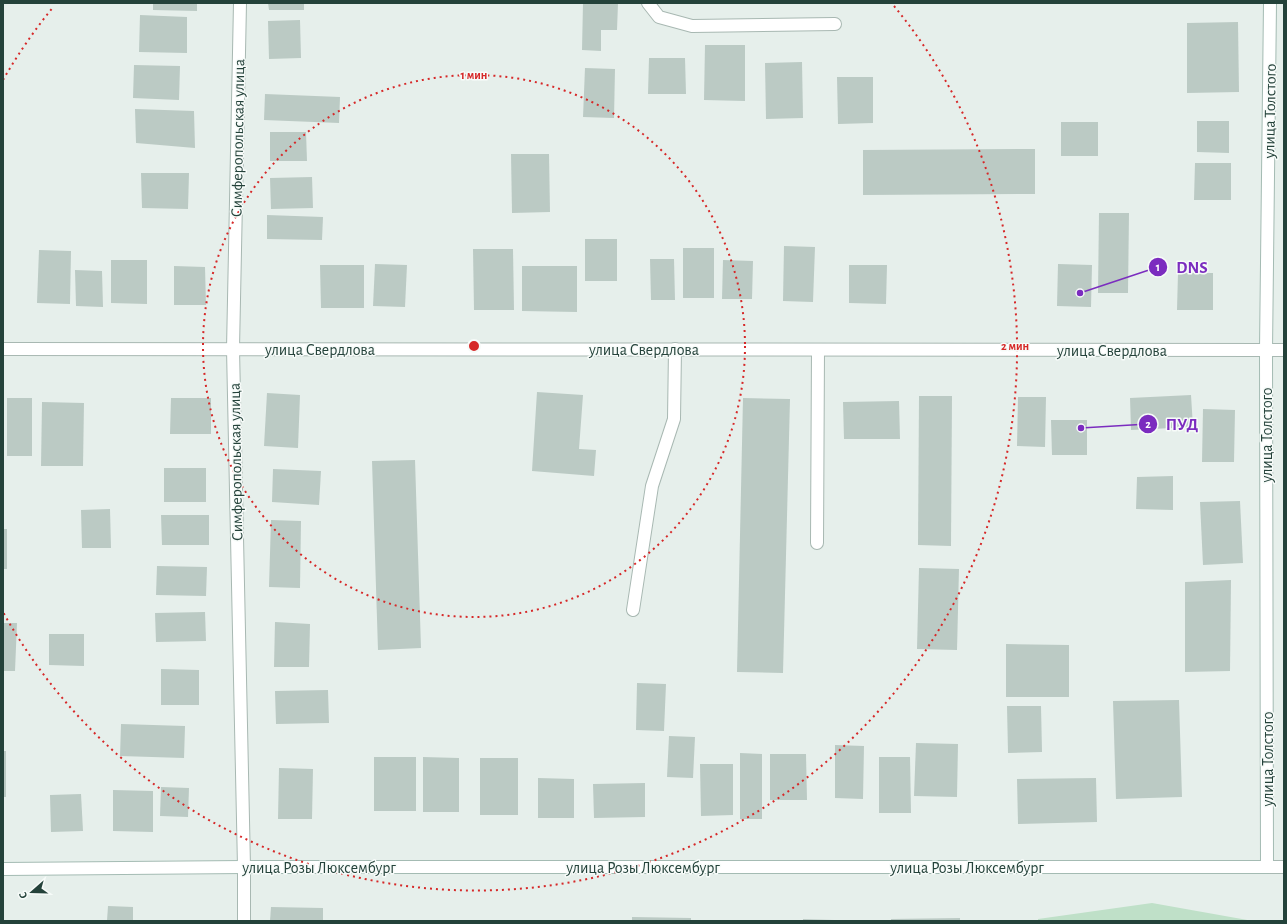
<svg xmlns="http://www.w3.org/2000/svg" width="1287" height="924" viewBox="0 0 1287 924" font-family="'Alegreya Sans',sans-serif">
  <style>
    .green { fill: #bfe0c8 }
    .building { fill: #bbcac4 }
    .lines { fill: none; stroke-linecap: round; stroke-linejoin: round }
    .lane-casing { stroke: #a8b8b2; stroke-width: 14 }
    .street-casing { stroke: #a8b8b2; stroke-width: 14 }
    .secondary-casing { stroke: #a4bbb3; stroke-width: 14 }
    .lane { stroke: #fff; stroke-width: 12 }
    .street { stroke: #fff; stroke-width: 12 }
    .secondary { stroke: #fff; stroke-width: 12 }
    .ring { fill: none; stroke: #d62828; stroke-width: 2; stroke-dasharray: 2 4 }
    .labels { text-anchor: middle; stroke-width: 3; stroke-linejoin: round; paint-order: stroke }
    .street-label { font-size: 16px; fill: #24423a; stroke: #f7fbf9 }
    .centre { fill: #d62828; stroke: #f7fbf9; stroke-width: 2 }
    .ring-label { font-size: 12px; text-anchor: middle; font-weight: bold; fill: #d62828; stroke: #f7fbf9; stroke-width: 3; stroke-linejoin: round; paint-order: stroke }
    .leader { fill: none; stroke: #7b2cbf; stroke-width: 1.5 }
    .callout-dot { fill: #7b2cbf; stroke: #f7fbf9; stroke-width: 1.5 }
    .mark-label { font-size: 12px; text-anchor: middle; font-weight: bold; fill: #fff }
    .callout-label { font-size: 17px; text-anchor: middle; font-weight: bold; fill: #7b2cbf; stroke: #f7fbf9; stroke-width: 3; stroke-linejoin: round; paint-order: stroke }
  </style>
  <rect width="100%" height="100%" fill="#e6efeb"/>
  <polygon class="green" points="1152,903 1253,921 1038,921 1038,919"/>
  <g class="building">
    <polygon points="153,3 197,3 197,11 153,10"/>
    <polygon points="268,3 304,3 304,10 269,10"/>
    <polygon points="583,3 618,3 617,30 601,30 601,51 582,50"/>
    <polygon points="140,15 187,17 187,53 139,52"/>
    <polygon points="300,20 301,58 269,59 268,21"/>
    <polygon points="1238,22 1239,92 1187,93 1187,23"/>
    <polygon points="705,45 745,45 745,101 704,100"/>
    <polygon points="649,58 685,58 686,94 648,94"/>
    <polygon points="802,62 803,118 766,119 765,63"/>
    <polygon points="134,65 180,66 179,100 133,98"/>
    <polygon points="585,68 615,69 614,118 583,117"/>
    <polygon points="837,77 873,77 873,123 838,124"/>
    <polygon points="265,94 340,97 339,123 264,120"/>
    <polygon points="135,109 194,111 195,148 136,143"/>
    <polygon points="1197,121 1229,121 1229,153 1197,152"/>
    <rect x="1061" y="122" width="37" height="34"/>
    <polygon points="270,132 306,132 307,161 270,161"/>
    <polygon points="1035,149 1035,194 863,195 863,150"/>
    <polygon points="511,154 549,154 550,212 512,213"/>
    <polygon points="1195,163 1231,163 1231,200 1194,200"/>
    <polygon points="141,173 189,173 188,209 142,208"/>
    <polygon points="312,177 313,208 271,209 270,178"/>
    <polygon points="1099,213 1129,213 1128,293 1098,293"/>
    <polygon points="267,215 323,217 322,240 267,239"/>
    <rect x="585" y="239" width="32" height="42"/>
    <polygon points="784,246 815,247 813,302 783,301"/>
    <rect x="683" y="248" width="31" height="50"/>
    <polygon points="473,249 513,249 514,310 474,310"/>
    <polygon points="39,250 71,251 70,304 37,303"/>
    <polygon points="650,259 674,259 675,300 651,300"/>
    <polygon points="111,260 147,260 147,304 111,303"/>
    <polygon points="723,260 753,261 752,299 722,299"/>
    <polygon points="375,264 407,265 405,307 373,306"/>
    <polygon points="1058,264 1092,265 1091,307 1057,306"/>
    <polygon points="320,265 364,265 364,308 321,308"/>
    <polygon points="849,265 887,265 886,304 849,303"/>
    <polygon points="174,266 205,267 206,305 174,305"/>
    <polygon points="522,266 577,266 577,312 522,311"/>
    <polygon points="75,270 102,271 103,307 76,306"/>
    <polygon points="1178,273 1213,273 1213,310 1177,310"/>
    <polygon points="537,392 583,395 579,449 596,450 594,476 532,471"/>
    <polygon points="267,393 300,395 298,448 264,446"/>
    <polygon points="1191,395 1193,427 1131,430 1130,398"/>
    <polygon points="919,396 952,396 951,546 918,545"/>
    <polygon points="1018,397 1046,397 1045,447 1017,446"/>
    <rect x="7" y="398" width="25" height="58"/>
    <polygon points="171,398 211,398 211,434 170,434"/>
    <polygon points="743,398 790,399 783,673 737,672"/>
    <polygon points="899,401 900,439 844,439 843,402"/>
    <polygon points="42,402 84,403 83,466 41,466"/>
    <polygon points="1203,409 1235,410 1234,462 1202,462"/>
    <polygon points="1051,420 1087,420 1087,455 1052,455"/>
    <polygon points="415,460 421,648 378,650 372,461"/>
    <rect x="164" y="468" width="42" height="34"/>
    <polygon points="273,469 321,471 319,505 272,502"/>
    <polygon points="1173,476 1173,510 1136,509 1137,477"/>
    <polygon points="1240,501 1243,563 1203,565 1200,502"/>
    <polygon points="110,509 111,548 82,548 81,510"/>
    <polygon points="161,515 209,515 209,545 162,545"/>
    <polygon points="271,520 301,521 300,588 269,587"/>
    <rect x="3" y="529" width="4" height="40"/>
    <polygon points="157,566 207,567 206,596 156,595"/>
    <polygon points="919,568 959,569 957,650 917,649"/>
    <polygon points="1231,580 1230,671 1185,672 1185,582"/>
    <polygon points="205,612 206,641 156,642 155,613"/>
    <polygon points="275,622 310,624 309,667 274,667"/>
    <polygon points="3,623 17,623 15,671 3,671"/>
    <polygon points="49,634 84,634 84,666 49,665"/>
    <polygon points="1006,644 1069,645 1069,697 1006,697"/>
    <polygon points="161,669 199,670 199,705 161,705"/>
    <polygon points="637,683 666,684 664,731 636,730"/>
    <polygon points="328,690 329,723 276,724 275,691"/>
    <polygon points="1179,700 1182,797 1116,799 1113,701"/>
    <polygon points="1007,706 1041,706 1042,752 1008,753"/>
    <polygon points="121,724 185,726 184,758 120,756"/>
    <polygon points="669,736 695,737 693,778 667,777"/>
    <polygon points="916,743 958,744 957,797 914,796"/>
    <polygon points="835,745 864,746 863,799 835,798"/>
    <rect x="3" y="751" width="3" height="46"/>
    <polygon points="740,753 762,754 762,819 740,819"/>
    <polygon points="770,754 806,754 807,800 770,800"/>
    <rect x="374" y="757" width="42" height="54"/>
    <polygon points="423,757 459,758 459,812 423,812"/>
    <polygon points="879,757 910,757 911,813 879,813"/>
    <rect x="480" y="758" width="38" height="57"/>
    <polygon points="700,764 733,764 733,815 701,816"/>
    <polygon points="279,768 313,769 312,819 278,819"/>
    <polygon points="538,778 574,779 574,818 538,818"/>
    <polygon points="1096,778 1097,822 1018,824 1017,779"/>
    <polygon points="645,783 645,817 594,818 593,784"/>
    <polygon points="161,787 189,788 188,817 160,816"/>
    <polygon points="113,790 153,791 153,832 113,831"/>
    <polygon points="81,794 83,831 51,832 50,795"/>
    <polygon points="108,906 133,907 133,921 107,921"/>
    <polygon points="271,907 323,908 323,921 270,921"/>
    <polygon points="632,917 691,918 691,921 632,921"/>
    <polygon points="960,918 960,921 891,921 891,919"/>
    <polygon points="803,919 834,920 834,921 803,921"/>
  </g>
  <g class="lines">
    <g class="lane-casing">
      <g id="lane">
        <polyline points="648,3 659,17 692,26 835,24"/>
        <polyline points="817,543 818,350"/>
        <polyline points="633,610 652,486 674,419 675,349"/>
      </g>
    </g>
    <g class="street-casing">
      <g id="street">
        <polyline points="240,3 233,349 244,867 244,921"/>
        <polyline points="3,349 1284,350"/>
        <polyline points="1267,867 1284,867"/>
      </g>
    </g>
    <g class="secondary-casing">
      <polyline id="secondary" points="3,869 244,867 1267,867 1266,350 1270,3"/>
    </g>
    <use href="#lane" class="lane"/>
    <use href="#street" class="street"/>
    <use href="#secondary" class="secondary"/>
  </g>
  <g class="ring">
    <circle cx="474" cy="346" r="271"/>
    <path d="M3 80A541 541 0 0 1 54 6M894 6A541 541 0 1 1 3 612"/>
  </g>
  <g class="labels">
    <g class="street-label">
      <text transform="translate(1269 111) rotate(-89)" y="6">улица Толстого</text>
      <text transform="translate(237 138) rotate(-89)" y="6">Симферопольская улица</text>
      <text x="320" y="355">улица Свердлова</text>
      <text x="644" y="355">улица Свердлова</text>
      <text x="1112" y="356">улица Свердлова</text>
      <text transform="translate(1266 435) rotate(-90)" y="6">улица Толстого</text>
      <text transform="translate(235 462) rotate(-91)" y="6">Симферопольская улица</text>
      <text transform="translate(1267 759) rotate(-90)" y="6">улица Толстого</text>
      <text x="319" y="873">улица Розы Люксембург</text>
      <text x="643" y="873">улица Розы Люксембург</text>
      <text x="967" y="873">улица Розы Люксембург</text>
    </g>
  </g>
  <circle cx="474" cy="346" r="6" class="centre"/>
  <g class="ring-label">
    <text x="474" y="79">1 мин</text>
    <text x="1015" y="350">2 мин</text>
  </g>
  <path class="leader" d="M1080 293L1158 267M1081 428L1148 424"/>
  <g class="callout-dot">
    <circle cx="1080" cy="293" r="4"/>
    <circle cx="1081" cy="428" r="4"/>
    <circle cx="1158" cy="267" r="10"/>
    <circle cx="1148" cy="424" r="10"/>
  </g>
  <g class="mark-label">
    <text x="1158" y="271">1</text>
    <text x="1148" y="428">2</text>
  </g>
  <g class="callout-label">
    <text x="1192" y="273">DNS</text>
    <text x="1182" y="430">ПУД</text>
  </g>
  <rect width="1287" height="924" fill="none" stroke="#24423a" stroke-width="8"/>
  <g transform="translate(32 892) rotate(250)" stroke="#f7fbf9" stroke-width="3" paint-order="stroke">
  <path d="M0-3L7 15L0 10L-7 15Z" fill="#24423a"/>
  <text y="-6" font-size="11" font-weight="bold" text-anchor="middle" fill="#24423a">С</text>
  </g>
</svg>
